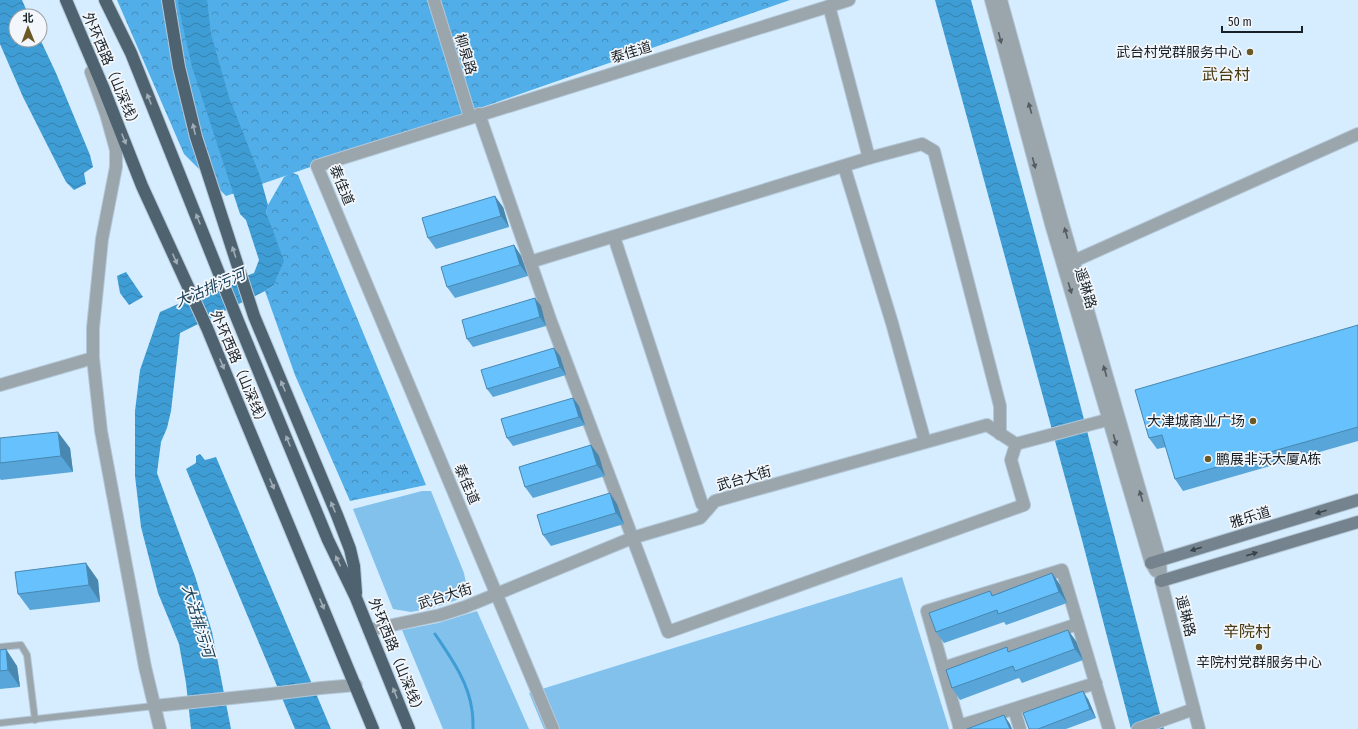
<svg xmlns="http://www.w3.org/2000/svg" width="1358" height="729" viewBox="0 0 1358 729" font-family="'Fira Sans Condensed','Noto Sans SC',sans-serif">
  <style>
    .green { fill: #82c1eb }
    .forest { fill: url(#forest-crowns) }
    .water { fill: url(#water-waves) }
    .lines { fill: none; stroke-linecap: round; stroke-linejoin: round }
    .stream { stroke: #3f9dd5; stroke-width: 3 }
    .service-casing { stroke: #b3c8d8; stroke-width: 8 }
    .minor-casing { stroke: #b3c8d8; stroke-width: 14 }
    .tertiary-casing { stroke: #b3c8d8; stroke-width: 14 }
    .secondary-casing { stroke: #b3c8d8; stroke-width: 14 }
    .trunk-casing { stroke: #b3c8d8; stroke-width: 14 }
    .service { stroke: #9ba5ac; stroke-width: 6 }
    .minor { stroke: #9ba5ac; stroke-width: 12 }
    .tertiary { stroke: #9ba5ac; stroke-width: 12 }
    .secondary { stroke: #75838e; stroke-width: 12 }
    .trunk { stroke: #4e626f; stroke-width: 12 }
    .wall { fill: #58a6d9 }
    .shaded-wall { fill: #4787b0 }
    .building { fill: #66c1fc; stroke: #4787b0 }
    .oneway { fill: #525c62 }
    .oneway2 { fill: #a0acb5 }
    .oneway3 { fill: #38434a }
    .poi-dot { fill: #6a5826; stroke: #f3f7fb; stroke-width: 1.5 }
    .labels { text-anchor: middle; stroke-width: 3.5; stroke-linejoin: round; paint-order: stroke }
    .street-label { font-size: 14px; fill: #172026; stroke: #f3f7fb }
    .poi-label { font-size: 14px; fill: #172026; stroke: #f3f7fb; text-anchor: end }
    .water-label { font-size: 15px; font-style: italic; fill: #194058; stroke: #f3f7fb }
    .quarter-label { font-size: 16px; fill: #46380f; stroke: #f3f7fb }
  </style>
  <defs>
    <pattern id="forest-crowns" width="20" height="18" patternUnits="userSpaceOnUse"><rect width="20" height="18" fill="#52aee8"/><path d="M2 6a3 3 0 1 1 6 0M12 15a3 3 0 1 1 6 0" fill="none" stroke="#438dbc"/></pattern>
    <pattern id="water-waves" width="16" height="10" patternUnits="userSpaceOnUse"><rect width="16" height="10" fill="#3f9dd5"/><path d="M0 5q4-4 8 0t8 0" fill="none" stroke="#3480ad"/></pattern>
  </defs>
  <rect width="100%" height="100%" fill="#d5edff"/>
  <g class="green">
    <polygon points="422,491 431,491 464,573 467,589 463,598 432,608 411,612 393,609 353,509"/>
    <polygon points="902,577 949,729 544,729 529,693"/>
    <polygon points="477,611 529,729 443,729 402,630 438,623"/>
  </g>
  <polygon class="forest" points="117,0 790,0 293,173 298,175 426,485 350,501 295,375 265,291 273,286 273,235 266,212 268,205 284,177 288,175 226,196 184,154"/>
  <g class="water">
    <polygon points="0,0 22,0 29,16 16,16 16,40 40,40 40,39 56,73 90,155 93,167 84,173 86,184 74,190 66,182 23,97 0,44"/>
    <polygon points="178,0 207,0 211,34 229,97 260,176 268,205 266,212 284,261 273,286 265,291 180,333 171,411 167,428 161,442 157,473 195,576 212,632 231,729 191,729 186,683 179,644 158,593 141,527 135,476 135,411 140,370 160,312 210,290 254,273 259,260 246,220 240,214 192,67 179,9"/>
    <path d="M935,0H971C1038,242 1102,485 1164,729H1131L1082,540Z"/>
    <polygon points="126,272 143,297 129,305 120,293 117,276"/>
    <polygon points="200,454 205,460 209,459 216,457 331,729 295,729 186,469 196,463 196,456"/>
  </g>
  <g class="lines">
    <path class="stream" d="M435,634C451,658 468,681 472,710C473,716 473,723 473,729"/>
    <g class="service-casing">
      <g id="service">
        <polyline points="0,647 21,645 27,655 35,720"/>
        <polyline points="0,723 154,706"/>
      </g>
    </g>
    <g class="minor-casing">
      <g id="minor">
        <polyline points="434,0 470,117"/>
        <polyline points="829,6 869,158"/>
        <polyline points="479,114 550,319 668,632 1024,505 1011,460 1016,444"/>
        <polyline points="844,166 892,323 925,442"/>
        <polyline points="614,237 676,426 702,504 708,509"/>
        <polyline points="530,262 869,158 922,144 934,151 1000,406 1000,434"/>
        <polyline points="1064,263 1074,261 1358,134"/>
        <polyline points="0,385 93,358"/>
        <polyline points="369,630 440,615 465,607 632,538 700,518 715,501 987,425 1016,444 1118,417"/>
        <polyline points="943,668 1078,624"/>
        <polyline points="154,706 271,694 321,688 356,685"/>
        <polyline points="1014,709 1020,729"/>
        <polyline points="959,726 1096,683"/>
        <polyline points="960,729 927,611 1062,570 1109,729"/>
        <polyline points="1138,729 1194,709"/>
      </g>
    </g>
    <g class="tertiary-casing">
      <g id="tertiary">
        <polyline points="991,0 1051,224 1151,563 1156,571"/>
        <polyline points="1001,0 1062,221 1160,560 1161,581 1199,729"/>
        <polyline points="91,72 106,114 116,150 116,167 102,239 93,328 93,358 101,431 145,667 160,729"/>
        <polyline points="553,729 317,166 849,0"/>
      </g>
    </g>
    <g class="secondary-casing">
      <g id="secondary">
        <polyline points="1151,563 1358,500"/>
        <polyline points="1161,581 1358,522"/>
      </g>
    </g>
    <g class="trunk-casing">
      <g id="trunk">
        <polyline points="66,0 103,87 142,186 207,328 373,729"/>
        <polyline points="105,0 131,53 238,321 328,540 356,598 409,729"/>
        <polyline points="168,0 179,67 196,137 254,316 337,515 350,549 354,566 356,593"/>
      </g>
    </g>
    <use href="#service" class="service"/>
    <use href="#minor" class="minor"/>
    <use href="#tertiary" class="tertiary"/>
    <use href="#secondary" class="secondary"/>
    <use href="#trunk" class="trunk"/>
  </g>
  <g class="wall">
    <polygon points="503,207 509,227 436,249 428,238"/>
    <polygon points="514,245 521,256 528,276 455,298 447,287"/>
    <polygon points="541,306 546,326 473,347 467,339"/>
    <polygon points="1358,325 1358,441 1183,491 1175,479 1166,447 1157,449 1149,438"/>
    <polygon points="560,356 566,375 493,397 487,389"/>
    <polygon points="573,398 579,406 585,425 513,446 507,438"/>
    <polygon points="0,438 70,448 73,472 1,480 0,479"/>
    <polygon points="591,445 599,456 605,476 533,498 525,487"/>
    <polygon points="617,504 624,524 551,546 543,535"/>
    <polygon points="1052,573 1060,585 1067,603 1006,625 1004,622 944,643 936,632 990,591 993,595"/>
    <polygon points="98,580 100,602 30,610 18,594"/>
    <polygon points="1076,641 1083,660 1022,683 1019,678 960,700 952,688 1010,651"/>
    <polygon points="0,650 17,666 20,687 0,689"/>
    <polygon points="1088,699 1096,718 1066,729 1029,729"/>
  </g>
  <g class="shaded-wall">
    <polygon points="495,196 503,207 509,227 501,216"/>
    <polygon points="514,245 521,256 528,276 520,265"/>
    <polygon points="535,298 541,306 546,326 540,317"/>
    <polygon points="554,348 560,356 566,375 560,367"/>
    <polygon points="573,398 579,406 585,425 579,417"/>
    <polygon points="58,432 70,448 73,472 61,456"/>
    <polygon points="591,445 599,456 605,476 597,465"/>
    <polygon points="610,493 617,504 624,524 616,513"/>
    <polygon points="86,563 98,580 100,602 89,585"/>
    <polygon points="1052,573 1060,585 1067,603 1059,592"/>
    <polygon points="1068,630 1076,641 1083,660 1075,649"/>
    <polygon points="6,649 17,666 20,687 8,670"/>
    <polygon points="1083,691 1088,699 1096,718 1090,709"/>
    <polygon points="1004,715 1010,724 1012,729 1010,729"/>
  </g>
  <g class="building">
    <polygon points="495,196 501,216 428,238 422,218"/>
    <polygon points="514,245 520,265 447,287 441,267"/>
    <polygon points="535,298 540,317 467,339 462,320"/>
    <polygon points="1358,325 1358,427 1175,479 1162,435 1149,438 1135,390"/>
    <polygon points="554,348 560,367 487,389 481,370"/>
    <polygon points="573,398 579,417 507,438 501,419"/>
    <polygon points="58,432 61,456 0,463 0,438"/>
    <polygon points="591,445 597,465 525,487 519,467"/>
    <polygon points="610,493 616,513 543,535 537,515"/>
    <polygon points="86,563 89,585 18,594 15,572"/>
    <polygon points="1052,573 1059,592 998,614 997,610 936,632 929,613 990,591 992,596"/>
    <polygon points="1068,630 1075,649 1015,671 1013,666 952,688 946,670 1007,647 1008,652"/>
    <polygon points="6,649 8,670 0,671 0,650"/>
    <polygon points="1083,691 1090,709 1038,729 1029,729 1023,713"/>
    <polygon points="1004,715 1010,729 967,729"/>
  </g>
  <defs><path id="oneway-solid" d="M-6-.8H1V-3.2L6.5 0L1 3.2V.8H-6Z"/></defs>
  <g class="oneway">
    <use href="#oneway-solid" transform="translate(1000 38) rotate(76)"/>
    <use href="#oneway-solid" transform="translate(1030 108) rotate(-106)"/>
    <use href="#oneway-solid" transform="translate(1034 163) rotate(75)"/>
    <use href="#oneway-solid" transform="translate(1066 233) rotate(-106)"/>
    <use href="#oneway-solid" transform="translate(1070 288) rotate(73)"/>
    <use href="#oneway-solid" transform="translate(1105 371) rotate(-106)"/>
    <use href="#oneway-solid" transform="translate(1115 440) rotate(74)"/>
    <use href="#oneway-solid" transform="translate(1141 496) rotate(-106)"/>
  </g>
  <g class="oneway2">
    <use href="#oneway-solid" transform="translate(149 99) rotate(-112)"/>
    <use href="#oneway-solid" transform="translate(194 129) rotate(-103)"/>
    <use href="#oneway-solid" transform="translate(124 139) rotate(68)"/>
    <use href="#oneway-solid" transform="translate(198 219) rotate(-112)"/>
    <use href="#oneway-solid" transform="translate(234 252) rotate(-108)"/>
    <use href="#oneway-solid" transform="translate(175 259) rotate(66)"/>
    <use href="#oneway-solid" transform="translate(222 364) rotate(67)"/>
    <use href="#oneway-solid" transform="translate(283 386) rotate(-113)"/>
    <use href="#oneway-solid" transform="translate(288 441) rotate(-112)"/>
    <use href="#oneway-solid" transform="translate(272 484) rotate(67)"/>
    <use href="#oneway-solid" transform="translate(333 507) rotate(-113)"/>
    <use href="#oneway-solid" transform="translate(338 561) rotate(-115)"/>
    <use href="#oneway-solid" transform="translate(322 604) rotate(67)"/>
    <use href="#oneway-solid" transform="translate(395 693) rotate(-112)"/>
  </g>
  <g class="oneway3">
    <use href="#oneway-solid" transform="translate(1321 512) rotate(163)"/>
    <use href="#oneway-solid" transform="translate(1196 549) rotate(163)"/>
    <use href="#oneway-solid" transform="translate(1252 554) rotate(-17)"/>
  </g>
  <g class="poi-dot">
    <circle cx="1250" cy="52" r="4"/>
    <circle cx="1253" cy="421" r="4"/>
    <circle cx="1208" cy="459" r="4"/>
    <circle cx="1259" cy="647" r="4"/>
  </g>
  <g class="labels">
    <g class="street-label">
      <text transform="translate(631 52) rotate(-17)" y="5">泰佳道</text>
      <text transform="translate(466 54) rotate(73)" y="5">柳泉路</text>
      <text transform="translate(112 71) rotate(67)" y="5">外环西路（山深线）</text>
      <text transform="translate(342 185) rotate(68)" y="5">泰佳道</text>
      <text transform="translate(1086 288) rotate(73)" y="5">遥琳路</text>
      <text transform="translate(240 369) rotate(67)" y="5">外环西路（山深线）</text>
      <text transform="translate(744 478) rotate(-16)" y="5">武台大街</text>
      <text transform="translate(467 484) rotate(67)" y="5">泰佳道</text>
      <text transform="translate(1250 517) rotate(-17)" y="5">雅乐道</text>
      <text transform="translate(445 596) rotate(-17)" y="5">武台大街</text>
      <text transform="translate(1186 616) rotate(76)" y="5">遥琳路</text>
      <text transform="translate(397 657) rotate(68)" y="5">外环西路（山深线）</text>
    </g>
    <g class="poi-label">
      <text x="1242" y="57">武台村党群服务中心</text>
      <text x="1245" y="426">大津城商业广场</text>
      <text x="1216" y="464" text-anchor="start">鹏展非沃大厦A栋</text>
      <text x="1259" y="667" text-anchor="middle">辛院村党群服务中心</text>
    </g>
    <g class="water-label">
      <text transform="translate(210 288) rotate(-23)" y="5">大沽排污河</text>
      <text transform="translate(198 621) rotate(73)" y="5">大沽排污河</text>
    </g>
    <g class="quarter-label">
      <text x="1226" y="80">武台村</text>
      <text x="1247" y="637">辛院村</text>
    </g>
  </g>
  <g transform="translate(28 28) rotate(359)"><circle r="19" fill="#f3f7fb" stroke="#9ba1a6"/>
  <path d="M0-3L7 15L0 10L-7 15Z" fill="#6a5826"/>
  <text y="-6" font-size="11" font-weight="bold" text-anchor="middle" fill="#172026">北</text>
  </g>
  <path d="M1222 26v6h80v-6" fill="none" stroke="#172026" stroke-width="2"/>
  <text x="1228" y="26" font-size="12" fill="#172026" stroke="#f3f7fb" stroke-width="3" paint-order="stroke">50 m</text>
</svg>
